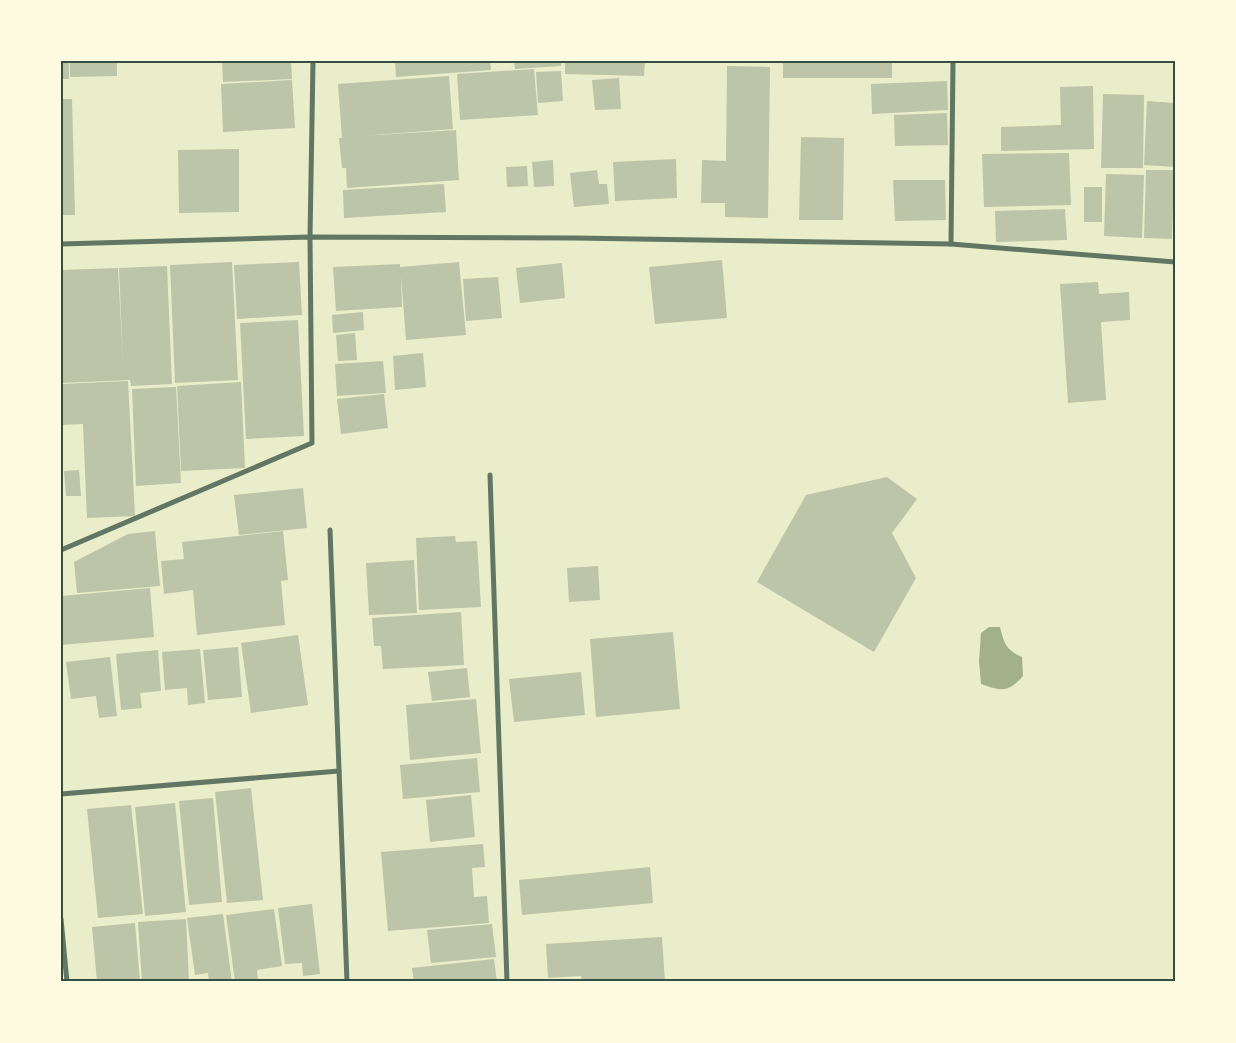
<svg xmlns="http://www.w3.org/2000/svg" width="1236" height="1043" viewBox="0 0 1236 1043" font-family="'PT Sans',sans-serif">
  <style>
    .water { fill: #a3b18a }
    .building { fill: #bcc5a7 }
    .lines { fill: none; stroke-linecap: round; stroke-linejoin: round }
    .minor { stroke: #617663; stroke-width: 5 }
    .neatline { fill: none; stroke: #344e41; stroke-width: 2 }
  </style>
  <rect width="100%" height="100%" fill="#e9edc9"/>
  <path class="water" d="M989,627H1000C1004,643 1006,650 1022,657L1023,676C1008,693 1001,691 981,684L979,661L981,633Z"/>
  <g class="building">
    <rect x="61" y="61" width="8" height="18"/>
    <polygon points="70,61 117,61 117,76 70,77"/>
    <polygon points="222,61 291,61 292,79 223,82"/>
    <polygon points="395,61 490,61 491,70 396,77"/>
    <polygon points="514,61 561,61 561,66 515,69"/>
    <polygon points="565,61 645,61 644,76 565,74"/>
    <rect x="783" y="61" width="109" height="17"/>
    <polygon points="727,66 770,67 768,218 725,217 725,203 701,203 702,160 726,161"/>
    <polygon points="534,69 538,115 460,120 457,74"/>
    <polygon points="561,71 563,101 538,103 536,72"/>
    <polygon points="449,76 453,129 361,136 456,130 459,180 347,188 346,168 342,168 339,138 342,138 338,84"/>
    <polygon points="619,78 621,109 595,110 592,80"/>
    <polygon points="292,80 295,128 223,132 221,84"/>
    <polygon points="947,81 948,110 872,114 871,84"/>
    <polygon points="1093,86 1094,149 1001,151 1001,127 1061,125 1060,87"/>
    <polygon points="1103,94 1144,95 1143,168 1101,168"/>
    <polygon points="61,99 72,99 75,215 61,215"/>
    <polygon points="1147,101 1175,103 1175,167 1144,165"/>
    <polygon points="947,113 948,145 895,146 894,115"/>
    <polygon points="801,137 844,138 843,220 799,220"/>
    <polygon points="239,149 239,212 179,213 178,150"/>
    <polygon points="1069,153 1071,205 984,207 982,154"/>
    <polygon points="676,159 677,198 615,201 613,162"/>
    <polygon points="553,160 554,186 534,187 532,162"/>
    <polygon points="527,166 528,186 507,187 506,167"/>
    <polygon points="597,170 599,184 607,184 609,204 574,207 570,173"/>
    <polygon points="1146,170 1174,170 1172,239 1144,238"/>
    <polygon points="1106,174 1144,175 1142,238 1104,236"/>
    <polygon points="893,180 945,180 946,220 895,221"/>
    <polygon points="444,184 446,212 344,218 343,190"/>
    <rect x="1084" y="187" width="18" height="35"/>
    <polygon points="1065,209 1067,240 996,242 995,211"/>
    <polygon points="722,260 727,318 655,324 649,267"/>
    <polygon points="232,262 238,380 175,383 170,265"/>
    <polygon points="299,262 302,315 237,319 234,265"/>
    <polygon points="459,262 466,335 406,340 401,276 402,307 336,311 333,267 400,264 400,267"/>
    <polygon points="562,263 565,298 520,303 516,268"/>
    <polygon points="167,266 172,384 131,386 130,380 61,383 61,270 118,268 123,362 119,268"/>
    <polygon points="498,277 502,318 466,321 463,279"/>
    <polygon points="1098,282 1099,294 1129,292 1130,320 1101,322 1106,400 1068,403 1060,284"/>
    <polygon points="363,312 364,330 333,333 332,315"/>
    <polygon points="298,320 304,436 246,439 240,323"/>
    <polygon points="355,333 357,360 338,361 336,335"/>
    <polygon points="423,353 426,387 395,390 393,356"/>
    <polygon points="383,361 386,393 337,396 335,364"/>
    <polygon points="128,381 135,516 87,518 83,424 61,425 61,384"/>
    <polygon points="241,382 245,468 181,471 177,386"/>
    <polygon points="176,387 181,483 136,486 132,389"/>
    <polygon points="384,394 388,428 341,434 337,399"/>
    <polygon points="79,470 81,496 66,496 64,471"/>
    <polygon points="887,477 917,499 892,533 916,578 874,652 757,582 806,495"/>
    <polygon points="303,488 307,528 239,535 234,495"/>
    <polygon points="155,531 160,586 77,593 74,562 128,534"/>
    <polygon points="283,531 288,580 281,581 285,625 197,635 193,590 164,594 161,561 184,559 182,542"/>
    <polygon points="455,536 456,542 477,541 481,607 419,610 416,538"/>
    <polygon points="414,560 417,613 369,615 366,563"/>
    <polygon points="598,566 600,600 569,602 567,568"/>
    <polygon points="150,588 154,637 61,645 61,596"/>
    <polygon points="461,612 464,665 383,669 381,646 374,646 372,618"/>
    <polygon points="673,632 680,709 596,717 590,639"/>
    <polygon points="298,635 308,705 251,713 241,643"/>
    <polygon points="238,647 242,697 208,700 203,650"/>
    <polygon points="200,649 205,703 188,705 187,688 165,690 162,652"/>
    <polygon points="158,650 161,691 140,693 142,708 121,710 116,654"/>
    <polygon points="110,657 117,716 99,718 96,696 71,699 66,662"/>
    <polygon points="467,668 470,697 432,701 428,672"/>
    <polygon points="581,672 585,715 514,722 509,679"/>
    <polygon points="476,699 481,753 410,760 406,705"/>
    <polygon points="477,758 480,792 403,799 400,765"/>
    <polygon points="251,788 263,900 227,903 215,792"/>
    <polygon points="471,795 475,837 430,842 426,800"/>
    <polygon points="213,798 222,902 189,905 179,801"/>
    <polygon points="175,803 186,912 145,916 135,807"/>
    <polygon points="131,805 143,914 98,918 87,809"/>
    <polygon points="483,844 485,867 472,868 474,897 487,896 489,923 388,931 381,852"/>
    <polygon points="650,867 653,903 522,915 519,880"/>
    <polygon points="312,904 320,974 303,976 302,963 285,964 278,908"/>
    <polygon points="274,909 282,966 257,970 258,981 235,982 226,915"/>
    <polygon points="223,914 232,982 209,982 208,973 195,975 187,918"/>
    <polygon points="186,919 189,982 142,982 138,922"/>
    <polygon points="135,923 140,982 97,982 92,927"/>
    <polygon points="492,924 496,957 431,963 427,930"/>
    <polygon points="662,937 665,982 582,982 581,976 548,978 546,944"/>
    <polygon points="494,959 497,982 414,982 412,968"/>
  </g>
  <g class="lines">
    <g class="minor">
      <polyline points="61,244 310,237 575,238 951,244 1175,262"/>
      <polyline points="951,244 953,61"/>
      <polyline points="490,475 507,982"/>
      <polyline points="330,530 347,982"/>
      <polyline points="61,550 312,443 310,237 313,61"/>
      <polyline points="61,794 339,771"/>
      <polyline points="61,919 67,982"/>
    </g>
  </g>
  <rect width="1236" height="1043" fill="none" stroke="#fefae0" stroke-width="125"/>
  <rect x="62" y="62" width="1112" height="918" class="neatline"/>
</svg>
